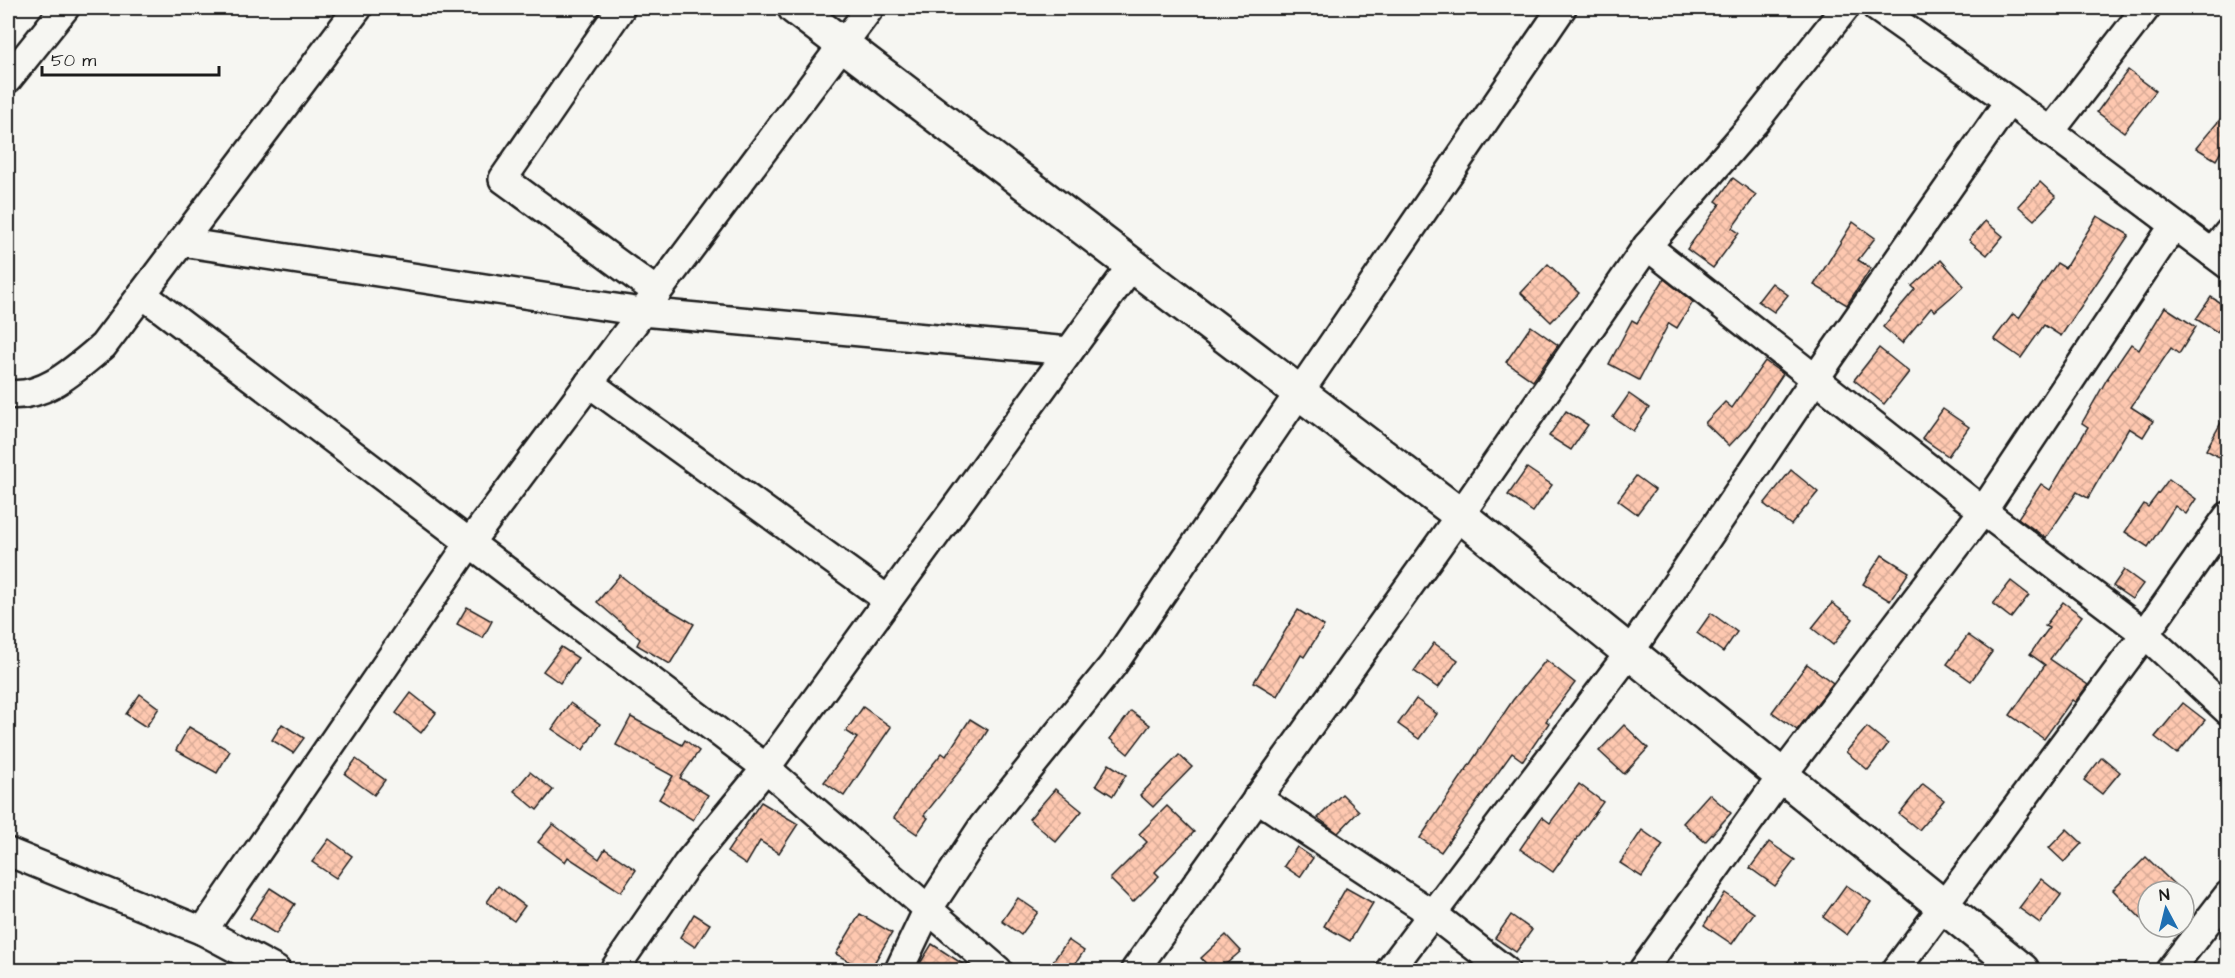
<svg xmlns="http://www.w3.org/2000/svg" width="2235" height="978" viewBox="0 0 2235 978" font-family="'Architects Daughter',sans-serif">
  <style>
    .building { fill: url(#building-cross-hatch); stroke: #1c1c1c; stroke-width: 1.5 }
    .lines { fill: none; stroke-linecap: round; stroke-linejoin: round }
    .minor-casing { stroke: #1c1c1c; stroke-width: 32 }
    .tertiary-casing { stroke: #1c1c1c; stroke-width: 38 }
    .minor { stroke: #f6f6f2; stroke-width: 27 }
    .tertiary { stroke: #f6f6f2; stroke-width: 33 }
  </style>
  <defs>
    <pattern id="building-cross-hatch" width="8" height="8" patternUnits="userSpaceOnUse" patternTransform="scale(1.5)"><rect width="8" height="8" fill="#fec8b0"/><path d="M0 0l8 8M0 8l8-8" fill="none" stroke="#d9ab97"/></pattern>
  </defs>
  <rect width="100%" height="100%" fill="#f6f6f2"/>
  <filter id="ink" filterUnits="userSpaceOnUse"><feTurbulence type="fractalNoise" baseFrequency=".0167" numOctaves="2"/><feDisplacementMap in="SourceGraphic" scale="12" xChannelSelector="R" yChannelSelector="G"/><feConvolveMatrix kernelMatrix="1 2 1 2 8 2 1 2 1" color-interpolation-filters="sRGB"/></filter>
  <g filter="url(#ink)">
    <g class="building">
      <polygon points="2128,70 2156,91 2124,132 2097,112"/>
      <polygon points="2228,110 2228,140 2216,160 2196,148"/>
      <polygon points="1733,178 1756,195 1732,228 1739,233 1713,268 1687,249 1720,204 1716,201"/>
      <polygon points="2040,182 2056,197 2034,220 2018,206"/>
      <polygon points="2097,216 2129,235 2061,336 2044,325 2021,358 1994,339 2013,314 2019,318 2057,263 2065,268"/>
      <polygon points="1985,221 2003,236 1987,255 1969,240"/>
      <polygon points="1853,222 1875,238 1858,260 1871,268 1847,305 1814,285"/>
      <polygon points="1941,260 1964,286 1935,311 1931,308 1902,343 1883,327 1915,289 1912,286"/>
      <polygon points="1548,264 1579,293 1551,322 1521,293"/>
      <polygon points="1664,279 1693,302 1677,328 1669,323 1639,380 1609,364 1632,320 1637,323"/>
      <polygon points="1772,283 1788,295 1774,312 1758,301"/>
      <polygon points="2211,297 2228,308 2228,316 2217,332 2196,319"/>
      <polygon points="2165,307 2196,327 2179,354 2171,348 2131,407 2153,421 2143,437 2129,428 2088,498 2077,492 2046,538 2018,518 2041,484 2050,490 2088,427 2082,423 2107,379 2131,344 2139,350"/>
      <polygon points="1531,326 1558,345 1533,381 1506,362"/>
      <polygon points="1879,348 1909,372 1884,404 1854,380"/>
      <polygon points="1765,361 1783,374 1749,425 1729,446 1705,423 1725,402 1732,408"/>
      <polygon points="1629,394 1649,408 1633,431 1613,417"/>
      <polygon points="1943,409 1969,427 1948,456 1922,438"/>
      <polygon points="2228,410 2228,462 2206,450"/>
      <polygon points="1566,411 1588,425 1571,450 1549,436"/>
      <polygon points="1527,468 1552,485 1533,512 1508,495"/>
      <polygon points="1791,470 1818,492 1791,525 1764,504"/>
      <polygon points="1636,476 1655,490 1637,514 1618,500"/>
      <polygon points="2169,479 2196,499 2186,514 2175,506 2148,547 2125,532 2144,504 2148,507"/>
      <polygon points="1882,555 1909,572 1890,601 1863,584"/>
      <polygon points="2124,570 2143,584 2132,599 2113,586"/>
      <polygon points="620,575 646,596 694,624 670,664 637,645 640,639 597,602"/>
      <polygon points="2011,581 2029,595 2011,618 1993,604"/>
      <polygon points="2063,602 2082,616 2050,659 2088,685 2075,702 2072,700 2044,739 2010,715 2045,665 2030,654 2049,628 2045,626"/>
      <polygon points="1832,603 1853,619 1833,645 1812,628"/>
      <polygon points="467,607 492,621 483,638 457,624"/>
      <polygon points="1298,610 1324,626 1304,657 1301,655 1277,696 1254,682"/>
      <polygon points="1711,613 1737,632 1723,652 1697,633"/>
      <polygon points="1968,635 1992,652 1971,681 1947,664"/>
      <polygon points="1434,643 1458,660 1438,688 1414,671"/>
      <polygon points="561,647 578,658 560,683 543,671"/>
      <polygon points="1546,660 1575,683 1546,721 1549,723 1523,761 1512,753 1441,852 1420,838 1513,700"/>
      <polygon points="1807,664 1833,683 1797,730 1772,712"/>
      <polygon points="411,693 436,713 421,733 396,713"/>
      <polygon points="140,694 159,708 146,727 126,714"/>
      <polygon points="1416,699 1437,714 1419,739 1398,724"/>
      <polygon points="570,703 600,724 583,750 552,729"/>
      <polygon points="2183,703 2205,720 2177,754 2155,737"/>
      <polygon points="863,707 891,727 844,796 824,782 857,738 846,731"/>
      <polygon points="1131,711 1150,725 1128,754 1110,739"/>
      <polygon points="631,717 682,745 685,740 699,751 680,778 708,795 693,820 659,799 673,776 616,745"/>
      <polygon points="970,719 988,730 973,754 924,815 928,818 917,834 894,818 911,791 942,753 946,756"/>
      <polygon points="282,724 304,738 293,753 272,740"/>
      <polygon points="1624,725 1648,748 1624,774 1599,751"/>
      <polygon points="189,727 230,751 217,773 176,750"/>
      <polygon points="1867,727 1888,744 1868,770 1846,752"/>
      <polygon points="1179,755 1192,767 1153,807 1140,795"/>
      <polygon points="2102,757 2120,772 2102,794 2084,780"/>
      <polygon points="356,759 385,780 374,795 345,774"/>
      <polygon points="1109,764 1126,775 1113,796 1096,785"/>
      <polygon points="530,772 553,790 537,810 514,791"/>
      <polygon points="1579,784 1603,802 1553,872 1520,849 1542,817 1550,823"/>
      <polygon points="1923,784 1944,800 1919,830 1899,814"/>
      <polygon points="1055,789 1082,811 1056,842 1029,819"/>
      <polygon points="1342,794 1359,811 1338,833 1318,818"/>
      <polygon points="1709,794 1731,813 1705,842 1683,823"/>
      <polygon points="761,802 798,824 779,853 760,841 746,865 727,852"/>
      <polygon points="1167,806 1194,832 1155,872 1159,876 1133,902 1110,879 1147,842 1139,834"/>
      <polygon points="553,824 599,859 605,849 636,870 621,892 568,857 565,862 538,842"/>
      <polygon points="2067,829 2082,843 2064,862 2049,848"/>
      <polygon points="1642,830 1663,845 1642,877 1620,863"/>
      <polygon points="329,839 352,856 336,878 312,862"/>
      <polygon points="1769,842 1795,860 1775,886 1750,868"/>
      <polygon points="1297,847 1313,858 1300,877 1284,866"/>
      <polygon points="2146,857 2181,891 2148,891 2148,926 2113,890"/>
      <polygon points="2041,879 2061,895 2040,923 2019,908"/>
      <polygon points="1846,885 1871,902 1847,935 1823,917"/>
      <polygon points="498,886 525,906 514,921 487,902"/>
      <polygon points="270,888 295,904 276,934 250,918"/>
      <polygon points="1346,888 1373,903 1350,941 1324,926"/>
      <polygon points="1725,893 1754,913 1732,944 1704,925"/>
      <polygon points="1018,898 1038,912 1021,935 1002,921"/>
      <polygon points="694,914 710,924 695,947 680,937"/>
      <polygon points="860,914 892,933 870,970 864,970 836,954"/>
      <polygon points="1511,915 1532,930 1516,952 1495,938"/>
      <polygon points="1226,935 1241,951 1219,970 1212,970 1201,958"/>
      <polygon points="1068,940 1084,951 1071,970 1047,970"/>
      <polygon points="932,944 972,970 916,970"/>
    </g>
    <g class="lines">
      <g class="minor-casing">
        <g id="minor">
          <polyline points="621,8 503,179 657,292"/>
          <polyline points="1877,8 2009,101 2228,265"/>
          <polyline points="8,79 65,8"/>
          <polyline points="2050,132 2146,8"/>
          <polyline points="181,242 642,312 1069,351"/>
          <polyline points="1647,246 1983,511 2145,634 2228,711"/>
          <polyline points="2212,253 2228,233"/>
          <polyline points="142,294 766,768 998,970"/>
          <polyline points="589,383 888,600"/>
          <path d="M8,394C45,399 76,368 103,346L358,8"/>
          <polyline points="1257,798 1434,915 1505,970"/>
          <polyline points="8,852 203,931 276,970"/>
          <polyline points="203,931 471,541 870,8"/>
          <polyline points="614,970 687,864 766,768 1132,265"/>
          <polyline points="899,970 927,911 983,826 1113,665 1562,8"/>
          <polyline points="1135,970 1460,515 1647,246 1754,123 1845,8"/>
          <polyline points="1390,970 1630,652 1815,379 2009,101"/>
          <polyline points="1643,970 1781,777 1983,511 2174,225"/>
          <polyline points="1896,970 2145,634 2228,516"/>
          <polyline points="2170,970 2228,895"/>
        </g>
      </g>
      <g class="tertiary-casing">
        <polyline id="tertiary" points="795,8 1460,515 2022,970"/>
      </g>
      <use href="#minor" class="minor"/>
      <use href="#tertiary" class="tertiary"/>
    </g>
  </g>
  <rect width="2235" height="978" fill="none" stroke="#f6f6f2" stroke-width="30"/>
  <rect x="15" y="15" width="2205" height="948" fill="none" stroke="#1c1c1c" stroke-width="2" filter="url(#ink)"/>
  <g transform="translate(2166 909) rotate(353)"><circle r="28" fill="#f6f6f2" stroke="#9f9f9c" stroke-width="1.5"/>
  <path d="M0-4.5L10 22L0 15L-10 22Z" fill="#1f6fb2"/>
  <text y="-9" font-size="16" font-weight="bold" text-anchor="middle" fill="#1c1c1c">N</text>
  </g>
  <path d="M42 66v9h177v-9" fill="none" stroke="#1c1c1c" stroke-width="3"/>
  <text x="51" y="66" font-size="18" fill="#1c1c1c" stroke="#f6f6f2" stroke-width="4.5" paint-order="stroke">50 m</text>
</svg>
